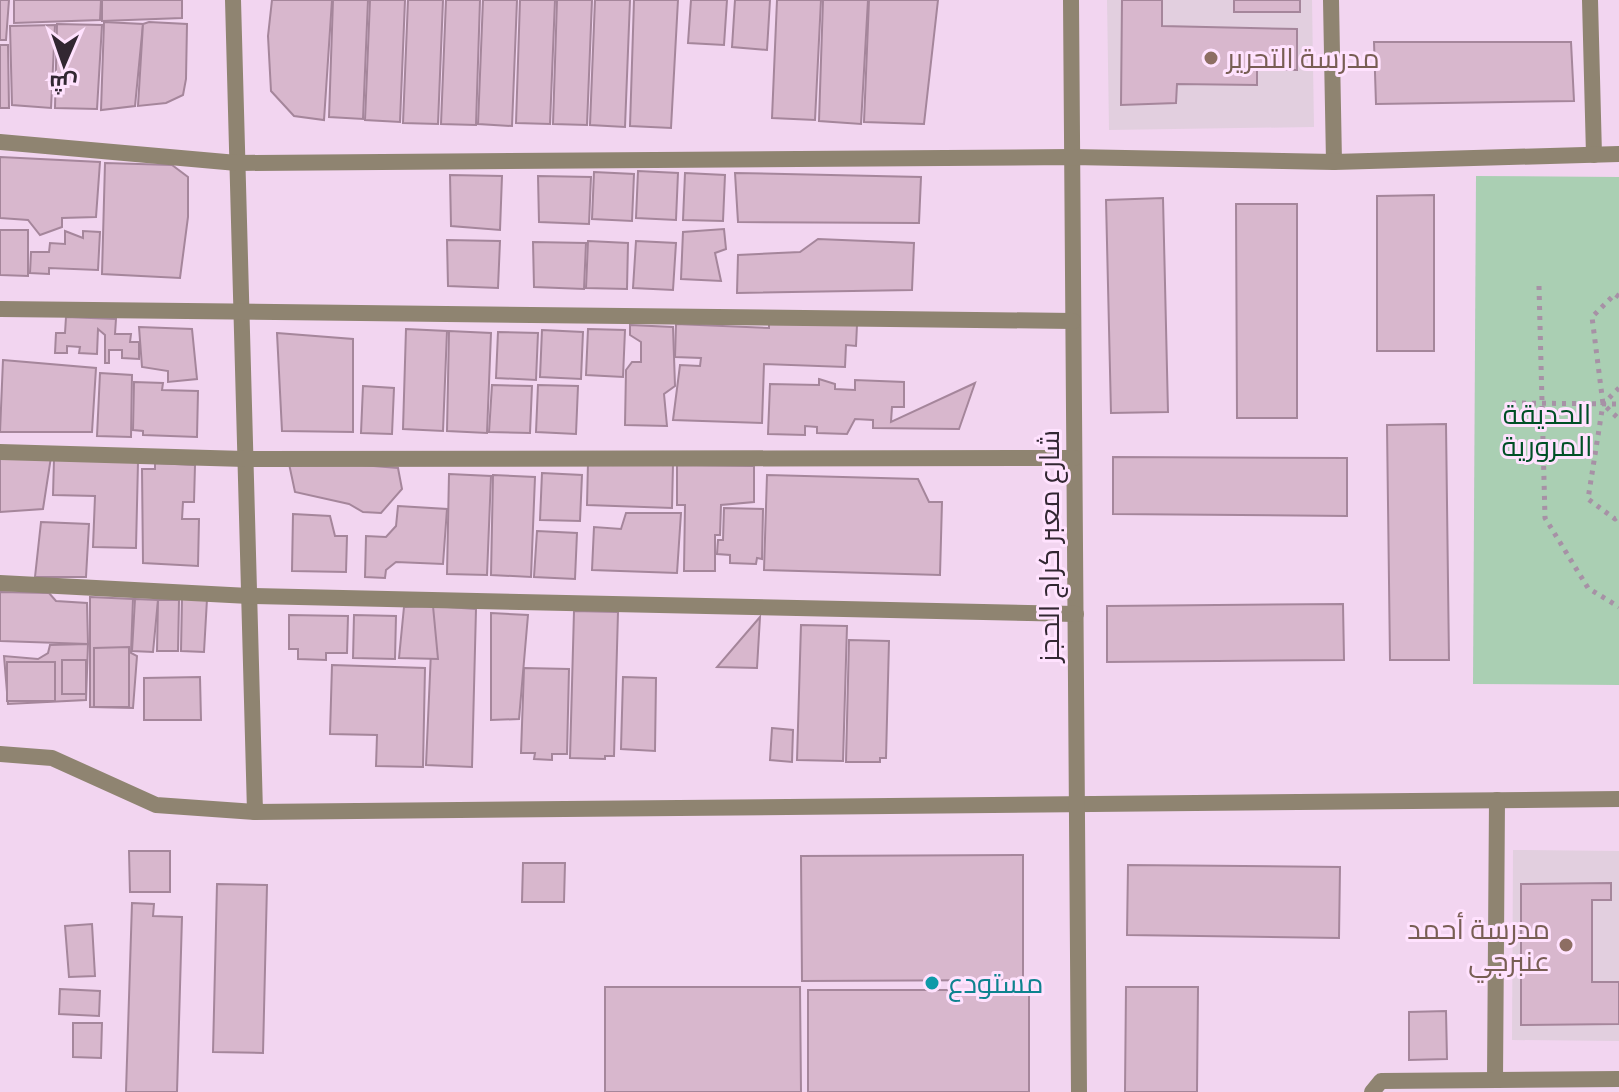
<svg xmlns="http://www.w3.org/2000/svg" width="1619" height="1092" viewBox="0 0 1619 1092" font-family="'Exo 2',Cairo,sans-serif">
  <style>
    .education { fill: #e2cfdf }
    .green { fill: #aacfb3 }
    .building { fill: #d8b7cd; stroke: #a5869b; stroke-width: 2 }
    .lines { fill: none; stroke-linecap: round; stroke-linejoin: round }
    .path { stroke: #a791a6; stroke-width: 5; stroke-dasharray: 4 6; stroke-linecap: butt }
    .lane { stroke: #8f8471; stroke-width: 16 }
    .street { stroke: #8f8471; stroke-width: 16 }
    .education-dot { fill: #8d6e63; stroke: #ffe2fe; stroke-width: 3 }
    .culture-dot { fill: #0f9aa8; stroke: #ffe2fe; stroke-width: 3 }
    .labels { text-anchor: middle; stroke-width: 6; stroke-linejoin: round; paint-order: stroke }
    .education-label { font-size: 28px; fill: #785e54; stroke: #ffe2fe; text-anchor: start }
    .park-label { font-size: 28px; fill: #005026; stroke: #ffe2fe }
    .street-label { font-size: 28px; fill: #322732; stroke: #ffe2fe }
    .culture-label { font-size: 28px; fill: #0d838f; stroke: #ffe2fe; text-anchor: start }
  </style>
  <rect width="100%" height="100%" fill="#f2d5f0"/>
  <g class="education">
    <polygon points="1107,0 1312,0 1314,127 1109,130"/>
    <polygon points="1513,850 1619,851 1619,1041 1512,1040"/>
  </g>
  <polygon class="green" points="1476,176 1619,177 1619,685 1473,684"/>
  <g class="building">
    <polygon points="0,0 9,0 6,40 0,40"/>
    <polygon points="14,0 101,0 100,20 14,23"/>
    <polygon points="102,0 182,0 182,18 102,21"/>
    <polygon points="272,0 332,0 324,120 294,116 271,91 268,36"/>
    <polygon points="333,0 368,0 363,119 329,117"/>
    <polygon points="370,0 405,0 400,122 365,120"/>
    <polygon points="408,0 443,0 438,124 403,123"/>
    <polygon points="446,0 480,0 476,125 441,124"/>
    <polygon points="483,0 517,0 512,126 478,124"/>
    <polygon points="520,0 555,0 550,124 516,123"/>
    <polygon points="557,0 592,0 587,125 553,124"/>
    <polygon points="595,0 630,0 625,127 590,125"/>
    <polygon points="634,0 678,0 671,128 630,126"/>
    <polygon points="691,0 727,0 724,45 688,43"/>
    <polygon points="735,0 770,0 767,50 732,47"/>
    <polygon points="777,0 821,0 815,120 772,118"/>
    <polygon points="823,0 868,0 861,124 819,121"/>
    <polygon points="869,0 938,0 924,124 864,122"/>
    <polygon points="1122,0 1162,0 1162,26 1297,29 1297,70 1257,69 1257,85 1177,84 1176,103 1121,105"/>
    <rect x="1234" y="0" width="66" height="12"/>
    <polygon points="104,22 143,24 135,106 101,110"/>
    <polygon points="149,22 187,24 186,79 183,95 166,103 138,106 143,24"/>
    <polygon points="57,24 102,25 97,109 55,108"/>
    <polygon points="55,25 51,108 12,105 10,26"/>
    <polygon points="1374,42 1571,42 1574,101 1376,104"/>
    <polygon points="0,45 8,45 9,108 0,108"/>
    <polygon points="0,157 100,162 96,217 62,218 62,227 40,235 28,220 0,218"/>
    <polygon points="105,163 172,165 188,177 188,217 180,278 102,274"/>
    <polygon points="638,171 678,173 676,220 636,218"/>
    <polygon points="594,172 634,174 632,221 592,219"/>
    <polygon points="685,173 725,175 723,221 683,220"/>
    <polygon points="735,173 921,177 919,223 738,222"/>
    <polygon points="450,175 502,176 500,230 451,226"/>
    <polygon points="538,176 591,177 589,224 539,222"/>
    <polygon points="1434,195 1434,351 1377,351 1377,196"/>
    <polygon points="1163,198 1168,412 1111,413 1106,200"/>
    <polygon points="1236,204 1297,204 1297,418 1237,418"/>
    <polygon points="724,229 726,249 715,253 721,281 681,279 683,232"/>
    <polygon points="0,230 28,230 28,276 0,275"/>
    <polygon points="65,231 83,238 83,231 100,232 98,270 49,268 49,274 30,273 31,252 49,252 50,243 65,244"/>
    <polygon points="818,239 914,243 912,290 737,293 738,255 800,252"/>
    <polygon points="447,240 500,241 498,288 448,286"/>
    <polygon points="588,241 628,243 627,289 586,288"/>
    <polygon points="636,241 676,243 673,290 633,288"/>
    <polygon points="533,242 586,243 584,289 534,287"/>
    <polygon points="66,317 116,319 115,334 131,334 130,342 139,342 139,359 122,358 122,350 109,350 109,363 105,363 105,335 98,329 97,354 79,353 80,347 67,346 67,353 55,353 56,333 65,333"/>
    <polygon points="769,321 857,325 856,346 846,345 845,367 764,364 762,423 673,420 680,365 700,366 701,358 675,357 676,324 769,328"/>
    <polygon points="630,325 673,327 675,386 664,394 667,426 625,425 626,370 632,362 641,362 641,342 630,335"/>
    <polygon points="139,327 192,329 197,379 168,382 168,371 142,367"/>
    <polygon points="406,329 447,331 443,431 403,429"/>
    <polygon points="588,329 625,330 623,377 586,375"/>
    <polygon points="542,330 583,332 581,379 540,377"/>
    <polygon points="449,331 491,333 487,433 447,431"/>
    <polygon points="498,332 538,333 536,380 496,378"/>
    <polygon points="277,333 353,339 353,432 282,431"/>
    <polygon points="3,360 96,368 92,432 0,432"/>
    <polygon points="100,373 132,375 131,437 97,436"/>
    <polygon points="819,379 835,384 835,389 855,390 855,380 904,382 904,407 892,407 891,422 975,383 959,429 873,428 873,420 855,419 847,434 817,433 817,427 805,426 805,435 768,434 770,384 819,385"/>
    <polygon points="134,382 163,383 162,390 198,391 197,437 143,435 143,431 133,430"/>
    <polygon points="492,385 532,386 530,433 489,432"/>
    <polygon points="538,385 578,386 576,434 536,432"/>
    <polygon points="363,386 394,388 392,434 361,433"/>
    <polygon points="1446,424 1449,660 1390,660 1387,425"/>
    <polygon points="0,457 51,457 43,509 0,512"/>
    <polygon points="1113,457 1347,458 1347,516 1113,514"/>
    <polygon points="54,459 138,462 136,548 93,547 95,496 53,495"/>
    <polygon points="288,459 398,468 402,489 381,513 363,512 349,504 295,492"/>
    <polygon points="588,462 673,464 672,508 587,505"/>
    <polygon points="155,463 195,465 194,502 183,502 182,519 199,519 198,566 143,563 142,469 155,469"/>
    <polygon points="677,465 754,466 754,502 721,505 720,535 715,535 715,571 684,571 685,505 677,505"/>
    <polygon points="542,473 582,475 580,521 540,520"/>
    <polygon points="449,474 491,476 487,575 447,574"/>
    <polygon points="493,475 535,477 531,577 491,575"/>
    <polygon points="767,475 918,479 929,502 942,502 940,575 764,570"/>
    <polygon points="398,506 447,509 443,564 396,562 386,570 385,578 365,577 366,536 386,537 396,526"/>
    <polygon points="724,508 763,509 762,559 757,558 756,564 730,563 730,555 717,554 718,540 723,540"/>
    <polygon points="626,513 681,513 677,573 592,570 594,527 621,529"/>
    <polygon points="293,514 330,516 335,536 347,536 346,572 292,571"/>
    <polygon points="41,522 89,524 86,577 35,577"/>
    <polygon points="537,531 577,533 575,579 534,577"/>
    <polygon points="0,592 49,593 56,601 87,603 88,644 0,641"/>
    <polygon points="90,597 133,599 131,653 137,656 133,708 90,707"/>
    <polygon points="135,599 158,600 153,652 132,651"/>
    <polygon points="182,599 207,599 204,652 181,651"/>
    <polygon points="158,600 179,600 178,651 157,651"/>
    <polygon points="1343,604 1344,660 1107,662 1107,606"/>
    <polygon points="433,606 476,609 472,767 426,765"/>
    <polygon points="433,606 438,659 399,658 404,607"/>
    <polygon points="574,611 618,612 614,756 605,756 605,759 570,758"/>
    <polygon points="491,613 528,615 519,719 491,720"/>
    <polygon points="289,615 348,616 347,653 326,653 326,660 298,659 298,649 289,649"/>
    <polygon points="354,615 396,616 395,659 353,658"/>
    <polygon points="760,617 757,668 717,667"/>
    <polygon points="801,625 847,626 843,761 797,760"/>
    <polygon points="849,640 889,641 886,758 880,758 880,762 846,762"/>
    <polygon points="88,644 86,700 8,704 4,656 38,659 48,653 50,645"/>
    <polygon points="129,647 129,707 94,707 94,648"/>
    <rect x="62" y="660" width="24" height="34"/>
    <rect x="7" y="662" width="48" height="39"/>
    <polygon points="332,665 425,668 423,767 376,766 377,735 330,734"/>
    <polygon points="524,668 569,669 567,754 552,754 552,760 534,759 535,753 521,753"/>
    <polygon points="200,677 201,720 144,720 144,678"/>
    <polygon points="623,677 656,678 655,751 621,749"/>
    <polygon points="772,728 793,730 792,762 770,760"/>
    <polygon points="129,851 170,851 170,892 130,892"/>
    <polygon points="1023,855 1023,980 802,981 801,856"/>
    <polygon points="523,863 565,863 564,902 522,902"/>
    <polygon points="1128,865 1340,867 1339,938 1127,935"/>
    <polygon points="1611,883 1611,900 1592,900 1592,982 1619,982 1619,1024 1521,1025 1521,884"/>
    <polygon points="217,884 267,885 263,1053 213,1052"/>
    <polygon points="132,903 154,904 153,916 182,917 177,1092 126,1092"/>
    <polygon points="92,924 95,976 69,977 65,926"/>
    <polygon points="605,987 800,987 801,1092 605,1092"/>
    <polygon points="1126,987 1198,987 1197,1092 1125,1092"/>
    <polygon points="60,989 100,991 99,1016 59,1014"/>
    <rect x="808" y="990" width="221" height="102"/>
    <polygon points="1446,1011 1447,1059 1409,1060 1409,1012"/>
    <polygon points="73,1023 102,1023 101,1058 73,1057"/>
  </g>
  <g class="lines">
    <g class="path">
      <polyline points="1539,286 1545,518 1588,588 1619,607"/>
      <polyline points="1619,297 1615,294 1592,317 1603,404 1619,419"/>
      <polyline points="1619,388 1603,404 1588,499 1615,519 1619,516"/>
      <polyline points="1512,403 1619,404"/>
    </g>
    <polyline class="lane" points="0,754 52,758 156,805 255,812"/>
    <g class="street">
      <polyline points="233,0 255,812 1619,799"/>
      <polyline points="1071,0 1079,1092"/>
      <polyline points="1331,0 1334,162"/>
      <polyline points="1590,0 1594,155"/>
      <polyline points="0,142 237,163 1072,157 1334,162 1619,154"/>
      <polyline points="0,309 1073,321"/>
      <polyline points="0,452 245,459 1074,458"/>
      <polyline points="0,583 249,596 1076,614"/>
      <polyline points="1495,1079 1497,800"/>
      <polyline points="1372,1092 1381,1081 1619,1079"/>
    </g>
  </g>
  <g class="education-dot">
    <circle cx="1211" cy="58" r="8"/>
    <circle cx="1566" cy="945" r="8"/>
  </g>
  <circle class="culture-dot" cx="932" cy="983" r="8"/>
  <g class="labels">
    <g class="education-label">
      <text x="1227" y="68">مدرسة التحرير</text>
      <text x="1550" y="939" text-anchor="end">مدرسة أحمد<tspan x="1550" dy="32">عنبرجي</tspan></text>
    </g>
    <g class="park-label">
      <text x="1547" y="424">الحديقة<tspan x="1547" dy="32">المرورية</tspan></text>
    </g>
    <g class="street-label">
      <text transform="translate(1049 546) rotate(-90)" y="10">شارع معبر كراج الحجز</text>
    </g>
    <g class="culture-label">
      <text x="948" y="993">مستودع</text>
    </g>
  </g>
  <g transform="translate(64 64) rotate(182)" stroke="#ffe2fe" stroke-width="6" paint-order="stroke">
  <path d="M0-6L14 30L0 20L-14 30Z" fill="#322732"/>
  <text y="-12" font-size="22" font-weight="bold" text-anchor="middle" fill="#322732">ش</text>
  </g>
</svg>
